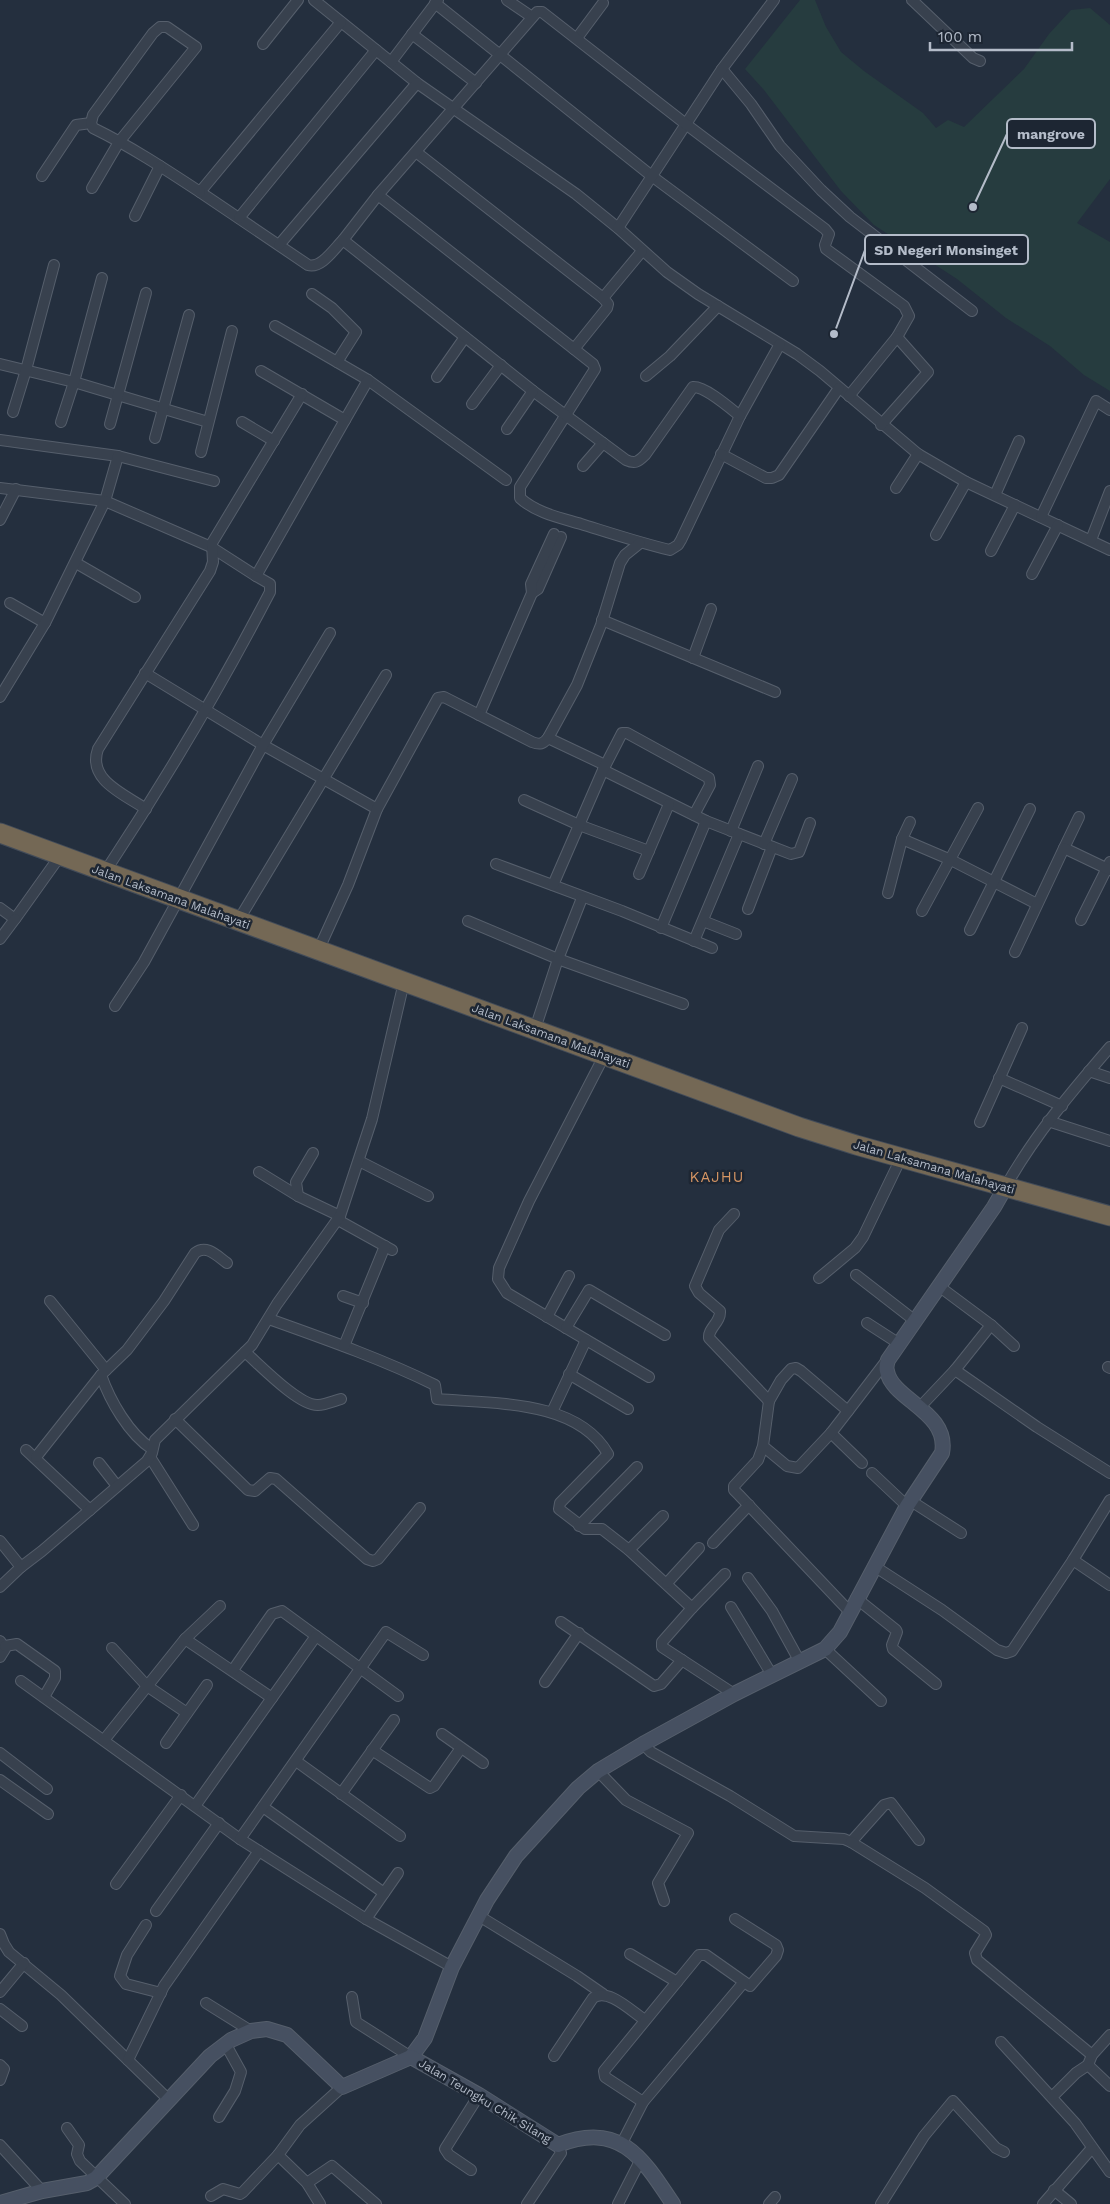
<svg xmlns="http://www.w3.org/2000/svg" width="1110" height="2204" viewBox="0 0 1110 2204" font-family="'Work Sans',sans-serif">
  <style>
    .green { fill: #263c3f }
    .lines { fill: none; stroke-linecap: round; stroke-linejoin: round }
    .street-casing { stroke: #565f6c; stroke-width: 12 }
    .secondary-casing { stroke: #565f6c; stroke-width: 16 }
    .highway-casing { stroke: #434c59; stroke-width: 21 }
    .street { stroke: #38414e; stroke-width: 10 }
    .secondary { stroke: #465061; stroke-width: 14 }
    .highway { stroke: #746855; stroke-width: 19 }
    .labels { text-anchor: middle; stroke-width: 5; stroke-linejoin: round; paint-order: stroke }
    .street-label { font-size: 12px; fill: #b4bcc9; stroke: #1d2633 }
    .quarter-label { font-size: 15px; letter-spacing: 1px; fill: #d59563; stroke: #1d2633 }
    .leader { fill: none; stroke: #b4bcc9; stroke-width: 2 }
    .callout-dot { fill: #b4bcc9; stroke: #1d2633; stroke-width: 2 }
    .callout { fill: #1d2633; stroke: #b4bcc9; stroke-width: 2 }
    .callout-label { font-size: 14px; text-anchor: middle; font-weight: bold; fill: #b4bcc9 }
  </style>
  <rect width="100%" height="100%" fill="#242f3e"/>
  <polygon class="green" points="800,0 815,0 826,27 841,52 864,71 923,113 936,128 948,120 964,127 1024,69 1049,34 1071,10 1090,8 1110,25 1110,179 1077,223 1110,242 1110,391 1084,375 1050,346 1006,318 957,279 874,225 841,191 764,90 745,69"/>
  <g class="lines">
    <g class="street-casing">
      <g id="street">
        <polyline points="314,0 417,83 576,194 618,228 667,272 698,294 797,354 820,371 918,454 966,482 1110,550"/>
        <polyline points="507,0 532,17"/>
        <polyline points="912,0 973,58 980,61"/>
        <polyline points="435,3 653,177 793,281"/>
        <path d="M341,22L200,192L308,265C321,269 334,249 343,240"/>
        <polyline points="412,34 476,83"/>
        <polyline points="577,38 603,3"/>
        <polyline points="263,44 298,0"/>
        <polyline points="391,62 438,0"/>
        <polyline points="722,69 751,104 780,146 821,190 850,217 972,311"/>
        <polyline points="416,152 603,298"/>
        <polyline points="42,176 76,125 91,123"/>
        <path d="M92,188L119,142L196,47L167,27H160L153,33L93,115L91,123L93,128C130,146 165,169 200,192"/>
        <polyline points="378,195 574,349"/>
        <polyline points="135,216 160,166"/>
        <polyline points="239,218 376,50"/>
        <polyline points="618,228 722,69 774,0"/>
        <polyline points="279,245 417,83"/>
        <path d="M642,251L603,298L608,304L607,308L574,349L593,364L595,369L520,487V498C536,513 561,518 581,524C610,533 640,543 670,550L678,545L681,540L740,416L780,344"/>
        <polyline points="312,294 332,308 356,332 337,362"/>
        <polyline points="275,326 368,380 506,480"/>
        <polyline points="0,364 74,382 208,422"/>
        <polyline points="646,376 670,356 718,306"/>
        <polyline points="437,377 465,337"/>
        <polyline points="472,404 501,365"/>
        <polyline points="13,412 26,370 54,265"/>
        <path d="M740,416C730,408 705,386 693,387L645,455C638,462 635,464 626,460L533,391L343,240L378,195L537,12H542L687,125L825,229L829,234L825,245L826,249L904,306L909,316L897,337L849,396"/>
        <polyline points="345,420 368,380"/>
        <polyline points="61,422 74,382 102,278"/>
        <polyline points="242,422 274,441"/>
        <polyline points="110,424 146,293"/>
        <polyline points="881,425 928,372 897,337"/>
        <polyline points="507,429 533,391"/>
        <polyline points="155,438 189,315"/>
        <polyline points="0,440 118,456"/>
        <polyline points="201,452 232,331"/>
        <polyline points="721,454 766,478 772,478 779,475 839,388"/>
        <polyline points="583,466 603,443"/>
        <polyline points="0,488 105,501 118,456 214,481"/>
        <polyline points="896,488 918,454"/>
        <polyline points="995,495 1019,441"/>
        <polyline points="1041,517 1096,401 1110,410"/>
        <polyline points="0,520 16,489"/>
        <polyline points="936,535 966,482"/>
        <polyline points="1091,540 1110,491"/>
        <polyline points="991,551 1015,505"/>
        <polyline points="76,563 135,597"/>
        <polyline points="1032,574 1058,525"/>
        <polyline points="532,593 538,589 561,537"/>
        <polyline points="10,603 45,623"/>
        <polyline points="602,620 775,692"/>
        <polyline points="693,658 711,609"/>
        <polyline points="145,673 263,745 377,809"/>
        <polyline points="0,697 45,623 105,501 211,547 256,576 345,420 261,371"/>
        <polyline points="479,715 532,593 531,584 554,534"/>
        <polyline points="548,738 605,765"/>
        <polyline points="603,770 706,821 791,854 799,852 810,823"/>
        <polyline points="524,800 579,825 649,851"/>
        <path d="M146,809C124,794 87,780 98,749L210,571L213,562L212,543L302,394"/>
        <polyline points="731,831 758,766"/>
        <polyline points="902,839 951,860 1037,904"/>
        <polyline points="764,844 792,779"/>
        <polyline points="1064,848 1079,817"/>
        <polyline points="496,864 622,911 712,948"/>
        <path d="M105,872C165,781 220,688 270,592V584L256,576"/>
        <polyline points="639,874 669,804"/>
        <polyline points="553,885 603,770 622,733 627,733 709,778 710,785 694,815"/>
        <polyline points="888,893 902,839 910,822"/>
        <polyline points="0,908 15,919 60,856"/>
        <polyline points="748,909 772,847"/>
        <polyline points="922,911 978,808"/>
        <polyline points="1081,920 1110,862"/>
        <polyline points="238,921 386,675"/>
        <polyline points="468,921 558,959 683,1004"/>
        <polyline points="703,921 736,934"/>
        <polyline points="661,928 706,821"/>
        <polyline points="970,930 1030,809"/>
        <polyline points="0,939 15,919"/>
        <polyline points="694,941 739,834"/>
        <path d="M318,951L348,885L377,809L438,698L444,697L532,742C540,745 543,744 548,738L577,685L601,625L620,563L625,555L640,543"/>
        <polyline points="1015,952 1064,848 1110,870"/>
        <polyline points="115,1006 144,962 263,745 330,633"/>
        <polyline points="535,1029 558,959 582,898"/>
        <polyline points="604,1056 529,1201 499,1268 498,1279 507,1293 649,1377"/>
        <polyline points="1089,1071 1110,1078"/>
        <polyline points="999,1078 1062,1106"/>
        <polyline points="1048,1121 1110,1141"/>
        <polyline points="980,1122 1022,1028"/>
        <polyline points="359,1161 428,1196"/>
        <polyline points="259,1172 298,1196 340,1216"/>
        <path d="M1006,1186C1034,1136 1072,1091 1110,1047"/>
        <polyline points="298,1196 296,1182 313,1153"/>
        <path d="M734,1214L719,1230L695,1286L699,1293L720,1311C721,1322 708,1328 709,1338L769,1401"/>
        <polyline points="338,1220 392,1250"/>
        <polyline points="856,1275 914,1320"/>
        <polyline points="819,1278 855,1248 863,1237 901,1158"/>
        <polyline points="343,1296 363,1303"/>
        <polyline points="50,1301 106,1370"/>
        <polyline points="547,1317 569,1276"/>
        <path d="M269,1319C325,1339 382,1359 435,1385L437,1399C492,1404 577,1399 608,1454L560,1503L559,1509L585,1529H602L629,1550L692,1608L662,1642V1647L734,1694"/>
        <polyline points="867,1323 898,1343"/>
        <polyline points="991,1325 1014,1346"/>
        <polyline points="566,1328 589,1290 665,1335"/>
        <polyline points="344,1346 385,1246"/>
        <path d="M245,1352C260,1365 299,1406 318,1405C325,1405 334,1401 341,1399"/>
        <polyline points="1108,1367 1110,1368"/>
        <polyline points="955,1370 1037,1427 1110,1473"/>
        <polyline points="569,1374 628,1409"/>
        <path d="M101,1375C110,1401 129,1434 152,1449"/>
        <polyline points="920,1407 955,1370 991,1325 940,1287"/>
        <polyline points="848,1411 887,1360"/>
        <polyline points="552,1412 586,1340"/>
        <polyline points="175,1419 248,1490 255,1491 270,1478 276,1479 367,1559 373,1561 378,1559 420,1508"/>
        <polyline points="831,1433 862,1463"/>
        <polyline points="763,1446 787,1466 798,1468 831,1433 848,1411 801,1371 796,1368 791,1369 781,1380 769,1401 763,1446 758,1460 734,1486 734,1490 739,1495 849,1611"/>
        <polyline points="26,1450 90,1510"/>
        <path d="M36,1457L101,1375L127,1350L164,1301L195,1253C207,1244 217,1256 227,1263"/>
        <polyline points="150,1457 193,1525"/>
        <polyline points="99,1463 117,1486"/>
        <polyline points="872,1473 907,1506"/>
        <polyline points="911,1501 961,1533"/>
        <polyline points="579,1526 637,1467"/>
        <polyline points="0,1541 21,1567"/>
        <polyline points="713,1543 749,1505"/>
        <polyline points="629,1550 663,1516"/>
        <polyline points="1073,1560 1110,1585"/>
        <polyline points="874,1566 942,1610 997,1650 1006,1653 1012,1651 1073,1560 1110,1500"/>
        <polyline points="748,1578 772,1611 800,1662"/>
        <polyline points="667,1583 699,1548"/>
        <polyline points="0,1587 21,1567 42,1551 147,1461 152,1453 155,1440 252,1345 277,1304 340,1216 372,1119 404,982"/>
        <polyline points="856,1598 896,1630 897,1632 892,1645 893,1649 936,1684"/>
        <polyline points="731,1607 772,1675"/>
        <polyline points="692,1608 725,1574"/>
        <polyline points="561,1622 654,1686 661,1684 682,1660"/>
        <polyline points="185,1639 272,1698"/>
        <polyline points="0,1641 5,1649 0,1657"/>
        <polyline points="5,1646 17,1644 55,1671 55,1678 44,1697"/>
        <polyline points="112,1648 147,1686 187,1713"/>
        <polyline points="825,1649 881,1701"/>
        <polyline points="233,1670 272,1614 282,1611 398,1696"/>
        <polyline points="21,1681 240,1839 366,1919 452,1967"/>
        <polyline points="545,1682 579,1633"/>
        <polyline points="442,1734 483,1763"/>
        <polyline points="104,1740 185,1639 220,1606"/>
        <polyline points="166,1743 207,1685"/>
        <polyline points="643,1744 651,1752 730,1796 794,1836 844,1839 851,1842 884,1805 891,1803 919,1840"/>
        <polyline points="372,1750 430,1788 434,1786 461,1748"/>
        <polyline points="0,1753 47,1789"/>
        <polyline points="296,1761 400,1836"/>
        <polyline points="598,1771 626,1800 688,1833 658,1883 664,1901"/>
        <polyline points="0,1780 48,1814"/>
        <polyline points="341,1794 394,1720"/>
        <polyline points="195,1806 316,1636"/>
        <polyline points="263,1807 384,1893"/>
        <polyline points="240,1839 386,1632 423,1655"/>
        <polyline points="851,1842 925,1888 984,1931 986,1935 975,1953 977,1960 1092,2055"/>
        <polyline points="116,1884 181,1795"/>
        <polyline points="156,1911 219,1823"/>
        <polyline points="479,1916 577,1976 603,1994"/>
        <polyline points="366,1919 398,1873"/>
        <polyline points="146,1925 127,1955 120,1976 126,1984 161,1993"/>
        <polyline points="0,1934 4,1944 9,1952 61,1995 169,2100"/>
        <polyline points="630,1954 677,1982"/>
        <polyline points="0,1992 24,1963"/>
        <polyline points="352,1997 356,2022 411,2057"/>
        <polyline points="206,2003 251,2031"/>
        <polyline points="0,2009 22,2026"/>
        <polyline points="1001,2042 1075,2123 1110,2172"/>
        <path d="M554,2056L593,1998C608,1987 632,2012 645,2020"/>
        <polyline points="128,2060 164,1986 259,1851"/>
        <polyline points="0,2065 4,2069 0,2080"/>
        <polyline points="1088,2065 1110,2086"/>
        <polyline points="1053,2096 1076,2073 1088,2065 1092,2055 1110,2035"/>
        <polyline points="643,2102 605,2077 604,2071 699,1955 706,1955 750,1986 776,1956 778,1950 776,1945 735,1919"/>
        <polyline points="219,2117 235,2091 241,2072 225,2043"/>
        <polyline points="67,2128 79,2145 77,2154 80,2161 125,2204"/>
        <polyline points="622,2143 643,2102 744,1982"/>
        <polyline points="0,2145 42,2191"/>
        <polyline points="278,2155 307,2183 320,2204"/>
        <polyline points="471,2170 449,2155 445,2149 479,2095"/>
        <polyline points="307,2183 332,2166 376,2204"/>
        <polyline points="1054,2190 1071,2204"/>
        <polyline points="211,2196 223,2189 240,2194 243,2192 278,2155 300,2125 342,2087"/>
        <polyline points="527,2204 561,2153 558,2145"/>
        <polyline points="618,2204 641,2159"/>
        <polyline points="769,2204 775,2197"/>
        <polyline points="881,2204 924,2136 953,2101 996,2148 1004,2152"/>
        <polyline points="1043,2204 1092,2148"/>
      </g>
    </g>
    <g class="secondary-casing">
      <g id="secondary">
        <path d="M411,2057L425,2038L452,1967L487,1900L516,1856L578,1788L598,1771L643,1744L734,1694L825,1649L840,1632L907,1506L942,1453C950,1412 892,1400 887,1371C886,1368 887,1363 888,1360L994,1207L1006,1186"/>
        <path d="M0,2203L42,2191L87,2183L96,2178L210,2056L231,2040L251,2031L267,2029L287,2035L342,2087L411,2057L479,2095L558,2145C620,2121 642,2157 673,2204"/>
      </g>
    </g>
    <g class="highway-casing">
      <polyline id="highway" points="0,833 799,1127 856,1145 1110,1216"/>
    </g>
    <use href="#street" class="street"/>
    <use href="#secondary" class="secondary"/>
    <use href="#highway" class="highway"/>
  </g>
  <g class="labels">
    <g class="street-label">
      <text transform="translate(171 897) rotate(20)" y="4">Jalan Laksamana Malahayati</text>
      <text transform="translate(551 1036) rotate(20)" y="4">Jalan Laksamana Malahayati</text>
      <text transform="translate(934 1167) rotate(16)" y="4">Jalan Laksamana Malahayati</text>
      <text transform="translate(485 2101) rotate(31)" y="4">Jalan Teungku Chik Silang</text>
    </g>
    <g class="quarter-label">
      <text x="717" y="1182">KAJHU</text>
    </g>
  </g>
  <path class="leader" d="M973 207L1007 134M834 334L865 250"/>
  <g class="callout-dot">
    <circle cx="973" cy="207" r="5"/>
    <circle cx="834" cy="334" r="5"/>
  </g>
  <g class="callout">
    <rect x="1007" y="119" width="88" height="29" rx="5"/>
    <rect x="865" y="235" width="163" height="29" rx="5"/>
  </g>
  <g class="callout-label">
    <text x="1051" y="139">mangrove</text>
    <text x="946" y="255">SD Negeri Monsinget</text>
  </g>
  <path d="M930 42v8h142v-8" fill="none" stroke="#b4bcc9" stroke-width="2.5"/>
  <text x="938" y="42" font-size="15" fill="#b4bcc9" stroke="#1d2633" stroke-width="4" paint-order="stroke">100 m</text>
</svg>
